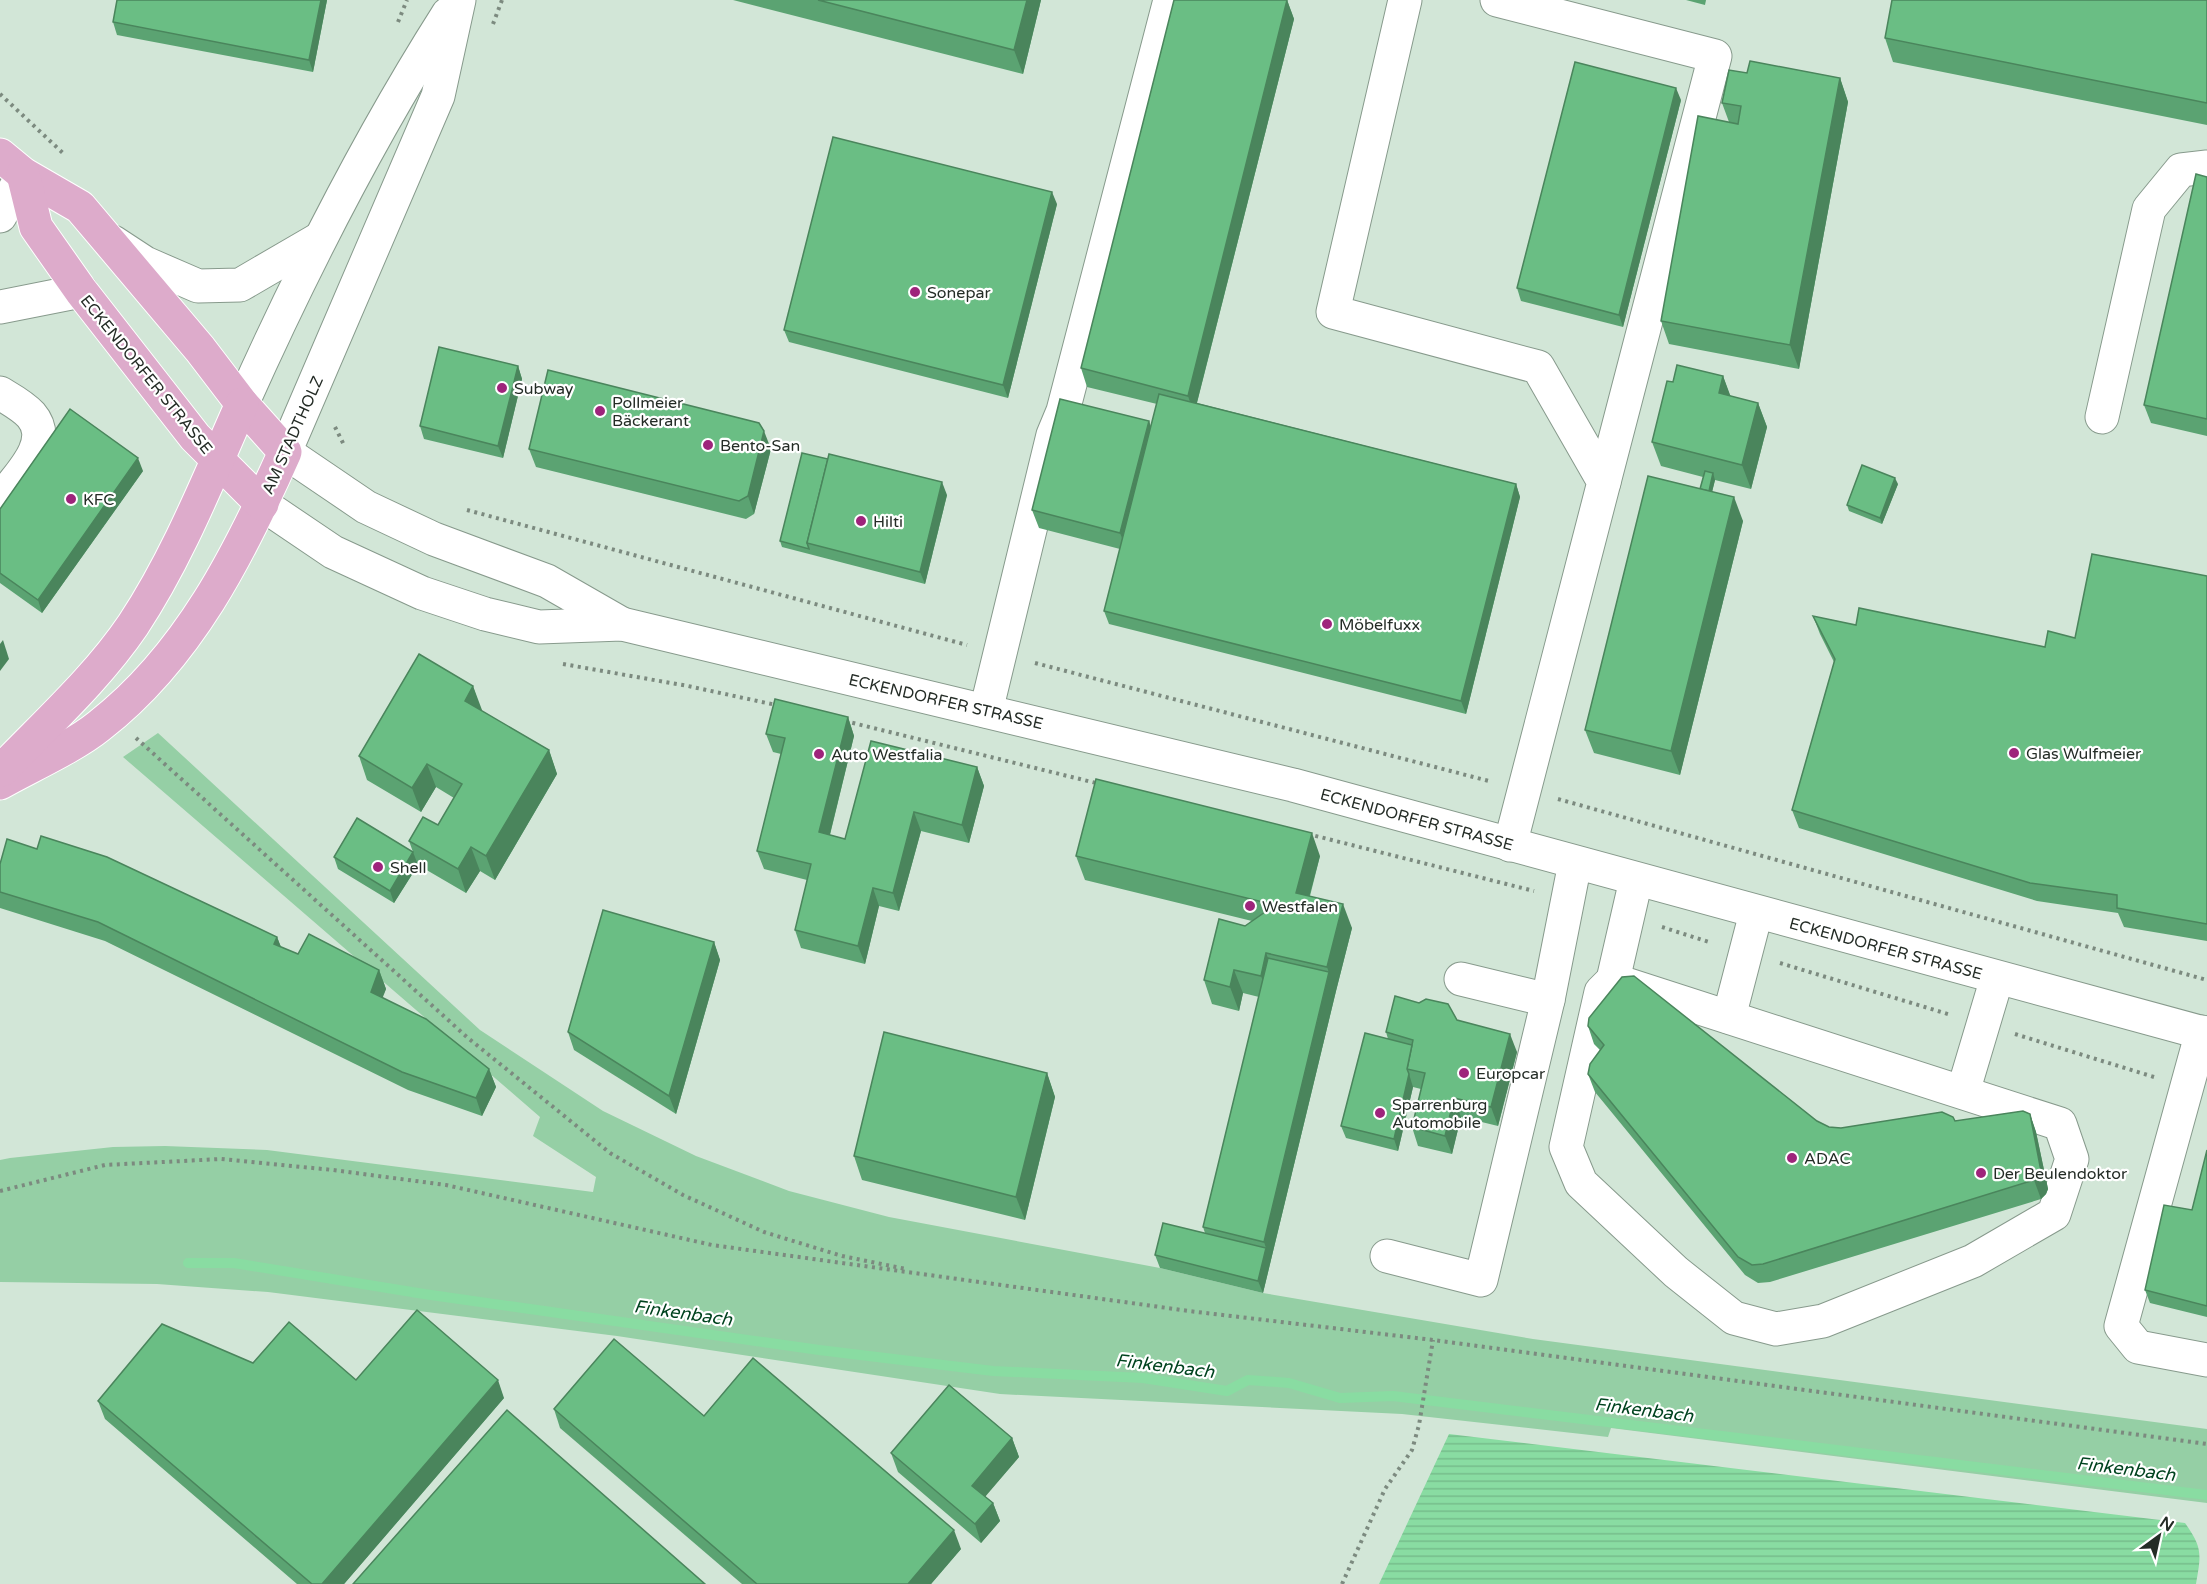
<svg xmlns="http://www.w3.org/2000/svg" width="2207" height="1584" viewBox="0 0 2207 1584" font-family="'Varela Round',sans-serif">
  <style>
    .green { fill: #95cfa5 }
    .water { fill: url(#water-rules) }
    .lines { fill: none; stroke-linecap: round; stroke-linejoin: round }
    .stream { stroke: #89dca2; stroke-width: 10 }
    .minor-casing { stroke: #879a8c; stroke-width: 35 }
    .major-casing { stroke: #fff; stroke-width: 35 }
    .path { stroke: #7c8a7f; stroke-width: 4; stroke-dasharray: 3 4.5; stroke-linecap: butt }
    .minor { stroke: #fff; stroke-width: 33 }
    .major { stroke: #ddabcb; stroke-width: 33 }
    .wall { fill: #5ba372 }
    .shaded-wall { fill: #4a855c }
    .building { fill: #6abe84; stroke: #4a855c; stroke-width: 1.5 }
    .poi-dot { fill: #9e247b; stroke: #fff; stroke-width: 2 }
    .labels { text-anchor: middle; stroke-width: 4.5; stroke-linejoin: round; paint-order: stroke }
    .poi-label { font-size: 16px; fill: #242c26; stroke: #fff; text-anchor: start }
    .street-label { font-size: 16px; fill: #242c26; stroke: #fff }
    .water-label { font-size: 18px; font-style: italic; fill: #00431f; stroke: #fff }
  </style>
  <defs>
    <pattern id="water-rules" width="6" height="5" patternUnits="userSpaceOnUse" patternTransform="scale(1.5)"><rect width="6" height="5" fill="#89dca2"/><path d="M0 2.5h6" fill="none" stroke="#76bd8b"/></pattern>
  </defs>
  <rect width="100%" height="100%" fill="#d2e6d7"/>
  <polygon class="green" points="158,733 480,1030 603,1111 696,1156 789,1191 889,1217 1160,1268 1263,1293 1533,1339 2207,1429 2207,1503 1611,1428 1608,1437 1402,1414 1000,1394 617,1336 268,1292 157,1284 0,1282 0,1160 10,1158 113,1147 165,1146 267,1150 593,1192 596,1177 533,1136 540,1117 123,757"/>
  <path class="water" d="M1449,1434L2185,1523C2203,1548 2201,1555 2196,1584H1379Z"/>
  <g class="lines">
    <polyline class="stream" points="188,1263 234,1263 424,1294 819,1350 993,1371 1143,1378 1227,1391 1248,1380 1289,1383 1340,1398 1393,1396 2207,1495"/>
    <g class="minor-casing">
      <g id="minor">
        <polyline points="459,0 438,96 285,452 366,507 434,539 547,581 622,624"/>
        <polyline points="1405,0 1333,312 1538,367 1604,482 1510,845"/>
        <polyline points="1497,0 1715,56 1604,482"/>
        <polyline points="0,216 23,174"/>
        <polyline points="113,242 145,263 198,286 240,285 319,239"/>
        <polyline points="0,307 81,291"/>
        <path d="M0,393C10,399 23,406 31,415C55,443 17,477 0,500"/>
        <path d="M242,404C302,270 369,138 448,14"/>
        <polyline points="2102,417 2149,209 2181,170 2207,167"/>
        <polyline points="262,504 333,552 422,593 485,614 539,627 622,624 1293,785 2207,1034"/>
        <polyline points="986,711 1053,435 1063,411 1170,0"/>
        <polyline points="1461,979 1548,1000 1575,863"/>
        <polygon points="1613,980 2060,1124 2072,1159 2054,1214 1973,1261 1823,1321 1776,1329 1734,1318 1676,1272 1581,1183 1566,1147 1601,992"/>
        <polyline points="1613,980 1636,880"/>
        <polyline points="1729,1017 1756,913"/>
        <polyline points="2202,1032 2121,1326 2138,1347 2207,1360"/>
        <polyline points="1963,1092 1997,978"/>
        <polyline points="1387,1256 1481,1280 1548,1000"/>
      </g>
    </g>
    <g class="major-casing">
      <g id="major">
        <path d="M0,155L23,174L80,207L200,349L242,404L285,452C240,553 189,656 99,726C73,747 30,766 0,783"/>
        <polyline points="23,174 36,227 81,291 195,437 262,504"/>
        <path d="M2,770C47,723 97,678 133,625C178,557 209,478 242,404"/>
      </g>
    </g>
    <g class="path">
      <polyline points="398,22 407,0"/>
      <polyline points="493,24 502,0"/>
      <polyline points="0,94 65,155"/>
      <polyline points="335,427 345,447"/>
      <polyline points="467,510 967,645"/>
      <polyline points="1035,663 1489,781"/>
      <polyline points="563,664 688,686 776,705"/>
      <polyline points="845,721 1100,784"/>
      <polyline points="136,738 468,1038 610,1153 683,1195 764,1232 842,1256 906,1269"/>
      <polyline points="1558,799 2207,980"/>
      <polyline points="1308,834 1534,891"/>
      <polyline points="1662,927 1712,943"/>
      <polyline points="1780,963 1951,1015"/>
      <polyline points="2015,1034 2154,1077"/>
      <polyline points="0,1191 105,1165 221,1159 333,1170 446,1185 712,1245 1189,1311 1433,1340 2207,1444"/>
      <polyline points="1342,1584 1385,1489 1412,1450 1419,1425 1433,1340"/>
    </g>
    <use href="#minor" class="minor"/>
    <use href="#major" class="major"/>
  </g>
  <g class="wall">
    <polygon points="327,0 313,72 117,35 113,22"/>
    <polygon points="733,0 1041,0 1023,74"/>
    <polygon points="1287,0 1294,19 1197,403 1516,484 1520,497 1466,714 1109,624 1104,611 1120,549 1039,528 1032,510 1149,421 1151,427 1157,404 1087,387 1081,368"/>
    <polygon points="1686,0 1706,0 1705,5"/>
    <polygon points="2207,0 2207,125 1893,62 1885,38"/>
    <polygon points="1747,73 1840,78 1848,102 1799,369 1669,344 1661,321 1729,122 1722,103"/>
    <polygon points="1681,100 1623,327 1521,301 1517,288"/>
    <polygon points="2207,177 2207,436 2151,423 2144,405"/>
    <polygon points="1057,204 1008,398 789,342 784,330"/>
    <polygon points="518,366 522,379 503,458 424,439 420,426"/>
    <polygon points="1723,376 1730,396 1758,403 1767,427 1751,489 1715,480 1712,492 1743,521 1680,775 1594,753 1585,730 1700,489 1703,477 1661,466 1652,442 1673,382"/>
    <polygon points="529,449 771,449 754,514 746,519 536,467"/>
    <polygon points="143,471 42,613 0,583 0,509"/>
    <polygon points="1898,484 1882,524 1849,511 1847,505"/>
    <polygon points="947,495 925,584 782,547 780,541"/>
    <polygon points="2207,576 2207,941 2124,927 2118,913 2037,901 1799,828 1792,810 1834,662 1820,634 1813,616 1856,625 2045,647 2075,638"/>
    <polygon points="473,686 481,711 549,750 557,774 495,880 480,871 466,893 418,865 394,903 338,869 334,857 413,852 409,841 438,825 454,798 436,787 421,812 367,780 359,756"/>
    <polygon points="848,717 854,736 830,835 845,839 977,767 984,786 969,843 921,831 899,911 879,906 865,964 801,948 795,930 807,880 764,869 757,851 781,754 773,752 766,734"/>
    <polygon points="1076,856 1320,856 1310,896 1352,928 1336,991 1263,1293 1160,1268 1155,1255 1205,1233 1203,1227 1259,997 1243,993 1239,1011 1212,1004 1204,980 1245,926 1252,921 1085,880"/>
    <polygon points="0,864 277,937 281,947 298,954 379,970 386,989 382,997 489,1069 496,1087 482,1116 408,1090 105,941 0,908"/>
    <polygon points="714,942 720,960 676,1114 574,1050 568,1032"/>
    <polygon points="1457,1020 1517,1052 1498,1126 1461,1117 1452,1154 1418,1146 1412,1127 1421,1089 1413,1087 1398,1151 1346,1138 1341,1126 1388,1039 1386,1032"/>
    <polygon points="1588,1026 1829,1127 1841,1128 1955,1121 2030,1114 2036,1132 2048,1189 2046,1194 2041,1199 1770,1282 1758,1283 1745,1275 1595,1092 1588,1074 1600,1050 1594,1044"/>
    <polygon points="1047,1073 1055,1097 1025,1220 862,1180 854,1156"/>
    <polygon points="2207,1150 2207,1317 2150,1303 2145,1290 2192,1210"/>
    <polygon points="253,1363 356,1380 504,1398 344,1584 297,1584 105,1419 98,1401"/>
    <polygon points="554,1409 704,1416 961,1549 931,1584 742,1584 560,1428"/>
    <polygon points="1012,1438 1019,1457 985,1496 993,1503 1000,1521 981,1543 898,1472 891,1453"/>
  </g>
  <g class="shaded-wall">
    <polygon points="321,0 327,0 313,72 309,60"/>
    <polygon points="1027,0 1041,0 1023,74 1014,50"/>
    <polygon points="1287,0 1294,19 1194,414 1188,396"/>
    <polygon points="1840,78 1848,102 1799,369 1790,345"/>
    <polygon points="1676,88 1681,100 1623,327 1619,315"/>
    <polygon points="1052,192 1057,204 1008,398 1003,385"/>
    <polygon points="518,366 522,379 503,458 498,446"/>
    <polygon points="1723,376 1732,400 1719,393"/>
    <polygon points="1758,403 1767,427 1751,489 1742,465"/>
    <polygon points="1149,421 1155,440 1127,551 1120,533"/>
    <polygon points="764,431 771,449 754,514 748,496"/>
    <polygon points="138,458 143,471 42,613 38,600"/>
    <polygon points="1713,473 1715,480 1707,512 1705,506"/>
    <polygon points="1895,478 1898,484 1882,524 1880,518"/>
    <polygon points="942,482 947,495 925,584 920,572"/>
    <polygon points="1516,484 1520,497 1466,714 1461,701"/>
    <polygon points="1734,497 1743,521 1680,775 1671,751"/>
    <polygon points="3,640 9,659 0,671 0,644"/>
    <polygon points="473,686 482,710 473,724 465,701"/>
    <polygon points="848,717 854,736 826,850 819,832"/>
    <polygon points="549,750 557,774 495,880 486,856"/>
    <polygon points="427,764 436,787 421,812 412,788"/>
    <polygon points="977,767 984,786 969,843 962,825"/>
    <polygon points="914,812 921,831 899,911 893,893"/>
    <polygon points="1312,833 1320,856 1304,916 1296,893"/>
    <polygon points="471,847 480,871 466,893 458,869"/>
    <polygon points="413,852 418,865 394,903 390,891"/>
    <polygon points="873,888 879,906 865,964 858,946"/>
    <polygon points="1343,904 1352,928 1336,991 1263,1293 1258,1281 1266,1248 1264,1242 1329,973 1327,967"/>
    <polygon points="277,937 284,955 274,944"/>
    <polygon points="714,942 720,960 676,1114 669,1096"/>
    <polygon points="1266,953 1275,976 1270,1000 1261,976"/>
    <polygon points="379,970 386,989 378,1010 371,992"/>
    <polygon points="1234,970 1243,993 1239,1011 1230,987"/>
    <polygon points="1510,1034 1517,1052 1498,1126 1491,1107"/>
    <polygon points="489,1069 496,1087 482,1116 476,1098"/>
    <polygon points="1047,1073 1055,1097 1025,1220 1016,1197"/>
    <polygon points="1409,1074 1413,1087 1398,1151 1394,1139"/>
    <polygon points="1454,1098 1461,1117 1452,1154 1445,1136"/>
    <polygon points="2030,1114 2036,1132 2048,1189 2046,1194 2041,1199 2034,1180"/>
    <polygon points="498,1380 504,1398 344,1584 322,1584"/>
    <polygon points="1012,1438 1019,1457 979,1504 972,1486"/>
    <polygon points="993,1503 1000,1521 981,1543 975,1524"/>
    <polygon points="954,1530 961,1549 931,1584 908,1584"/>
  </g>
  <g class="building">
    <polygon points="117,0 321,0 309,60 113,22"/>
    <polygon points="818,0 1027,0 1014,50"/>
    <polygon points="1174,0 1287,0 1188,396 1081,368"/>
    <polygon points="1892,0 2207,0 2207,103 1885,38"/>
    <polygon points="1750,61 1840,78 1790,345 1661,321 1698,116 1738,124 1741,106 1722,103 1729,70 1747,73"/>
    <polygon points="1575,62 1676,88 1619,315 1517,288"/>
    <polygon points="833,137 1052,192 1003,385 784,330"/>
    <polygon points="2196,174 2207,177 2207,419 2144,405"/>
    <polygon points="439,347 518,366 498,446 420,426"/>
    <polygon points="1677,365 1723,376 1719,393 1758,403 1742,465 1652,442 1667,381 1673,382"/>
    <polygon points="548,370 759,423 764,431 748,496 739,501 529,449"/>
    <polygon points="1159,394 1516,484 1461,701 1104,611"/>
    <polygon points="1060,399 1149,421 1120,533 1032,510"/>
    <polygon points="70,409 138,458 38,600 0,573 0,509"/>
    <polygon points="802,453 828,459 807,543 809,549 780,541"/>
    <polygon points="829,454 942,482 920,572 807,543"/>
    <polygon points="1862,465 1895,478 1880,518 1847,505"/>
    <polygon points="1705,471 1713,473 1709,491 1700,489"/>
    <polygon points="1648,476 1734,497 1671,751 1585,730"/>
    <polygon points="2092,554 2207,576 2207,924 2117,908 2117,895 2030,883 1792,810 1835,659 1813,616 1856,625 1859,608 2045,647 2048,631 2075,638"/>
    <polygon points="419,654 473,686 465,701 549,750 486,856 471,847 458,869 409,841 423,817 438,825 462,784 427,764 412,788 359,756"/>
    <polygon points="775,699 848,717 819,832 845,839 871,741 977,767 962,825 914,812 893,893 873,888 858,946 795,930 811,864 757,851 785,738 766,734"/>
    <polygon points="1096,779 1312,833 1296,893 1343,904 1327,967 1266,953 1261,976 1234,970 1230,987 1204,980 1219,919 1245,926 1275,905 1076,856"/>
    <polygon points="357,818 413,852 390,891 334,857"/>
    <polygon points="41,836 107,857 277,937 274,944 298,954 309,934 379,970 371,992 426,1019 489,1069 476,1098 402,1072 98,922 0,892 0,864 7,839 37,849"/>
    <polygon points="603,910 714,942 669,1096 568,1032"/>
    <polygon points="1268,958 1329,972 1264,1242 1203,1227"/>
    <polygon points="1634,976 1817,1121 1829,1127 1841,1128 1942,1112 1953,1117 1955,1121 2023,1111 2030,1114 2041,1171 2039,1176 2034,1180 1763,1264 1752,1265 1738,1257 1588,1074 1590,1064 1604,1045 1588,1026 1589,1018 1622,977"/>
    <polygon points="1395,996 1419,1003 1426,999 1448,1004 1457,1020 1510,1034 1491,1107 1454,1098 1445,1136 1412,1127 1425,1073 1407,1069 1413,1040 1386,1032"/>
    <polygon points="884,1032 1047,1073 1016,1197 854,1156"/>
    <polygon points="1365,1033 1412,1045 1407,1069 1409,1074 1394,1139 1341,1126"/>
    <polygon points="2207,1150 2207,1306 2145,1290 2164,1205 2192,1210"/>
    <polygon points="1163,1223 1266,1248 1258,1281 1155,1255"/>
    <polygon points="417,1310 498,1380 322,1584 312,1584 98,1401 162,1324 253,1363 289,1322 356,1380"/>
    <polygon points="614,1339 704,1416 753,1358 954,1530 908,1584 757,1584 554,1409"/>
    <polygon points="949,1385 1012,1438 972,1486 993,1503 975,1524 891,1453"/>
    <polygon points="507,1410 705,1584 353,1584"/>
  </g>
  <g class="poi-dot">
    <circle cx="915" cy="292" r="6"/>
    <circle cx="502" cy="388" r="6"/>
    <circle cx="600" cy="411" r="6"/>
    <circle cx="708" cy="445" r="6"/>
    <circle cx="71" cy="499" r="6"/>
    <circle cx="861" cy="521" r="6"/>
    <circle cx="1327" cy="624" r="6"/>
    <circle cx="2014" cy="753" r="6"/>
    <circle cx="819" cy="754" r="6"/>
    <circle cx="378" cy="867" r="6"/>
    <circle cx="1250" cy="906" r="6"/>
    <circle cx="1464" cy="1073" r="6"/>
    <circle cx="1380" cy="1113" r="6"/>
    <circle cx="1792" cy="1158" r="6"/>
    <circle cx="1981" cy="1173" r="6"/>
  </g>
  <g class="labels">
    <g class="poi-label">
      <text x="927" y="298">Sonepar</text>
      <text x="514" y="394">Subway</text>
      <text x="612" y="408">Pollmeier<tspan x="612" dy="18">Bäckerant</tspan></text>
      <text x="720" y="451">Bento-San</text>
      <text x="83" y="505">KFC</text>
      <text x="873" y="527">Hilti</text>
      <text x="1339" y="630">Möbelfuxx</text>
      <text x="2026" y="759">Glas Wulfmeier</text>
      <text x="831" y="760">Auto Westfalia</text>
      <text x="390" y="873">Shell</text>
      <text x="1262" y="912">Westfalen</text>
      <text x="1476" y="1079">Europcar</text>
      <text x="1392" y="1110">Sparrenburg<tspan x="1392" dy="18">Automobile</tspan></text>
      <text x="1804" y="1164">ADAC</text>
      <text x="1993" y="1179">Der Beulendoktor</text>
    </g>
    <g class="street-label">
      <text transform="translate(147 374) rotate(51)" y="6">ECKENDORFER STRASSE</text>
      <text transform="translate(292 435) rotate(-66)" y="6">AM STADTHOLZ</text>
      <text transform="translate(946 701) rotate(13)" y="6">ECKENDORFER STRASSE</text>
      <text transform="translate(1417 819) rotate(15)" y="6">ECKENDORFER STRASSE</text>
      <text transform="translate(1886 948) rotate(15)" y="6">ECKENDORFER STRASSE</text>
    </g>
    <g class="water-label">
      <text transform="translate(683 1313) rotate(8)" y="6">Finkenbach</text>
      <text transform="translate(1165 1366) rotate(7)" y="6">Finkenbach</text>
      <text transform="translate(1644 1410) rotate(7)" y="6">Finkenbach</text>
      <text transform="translate(2126 1469) rotate(7)" y="6">Finkenbach</text>
    </g>
  </g>
  <g transform="translate(2159 1536) rotate(33)" stroke="#ffffff" stroke-width="4.5" paint-order="stroke">
  <path d="M0-4.5L10 22L0 15L-10 22Z" fill="#242c26"/>
  <text y="-9" font-size="16" font-weight="bold" text-anchor="middle" fill="#242c26">N</text>
  </g>
</svg>
